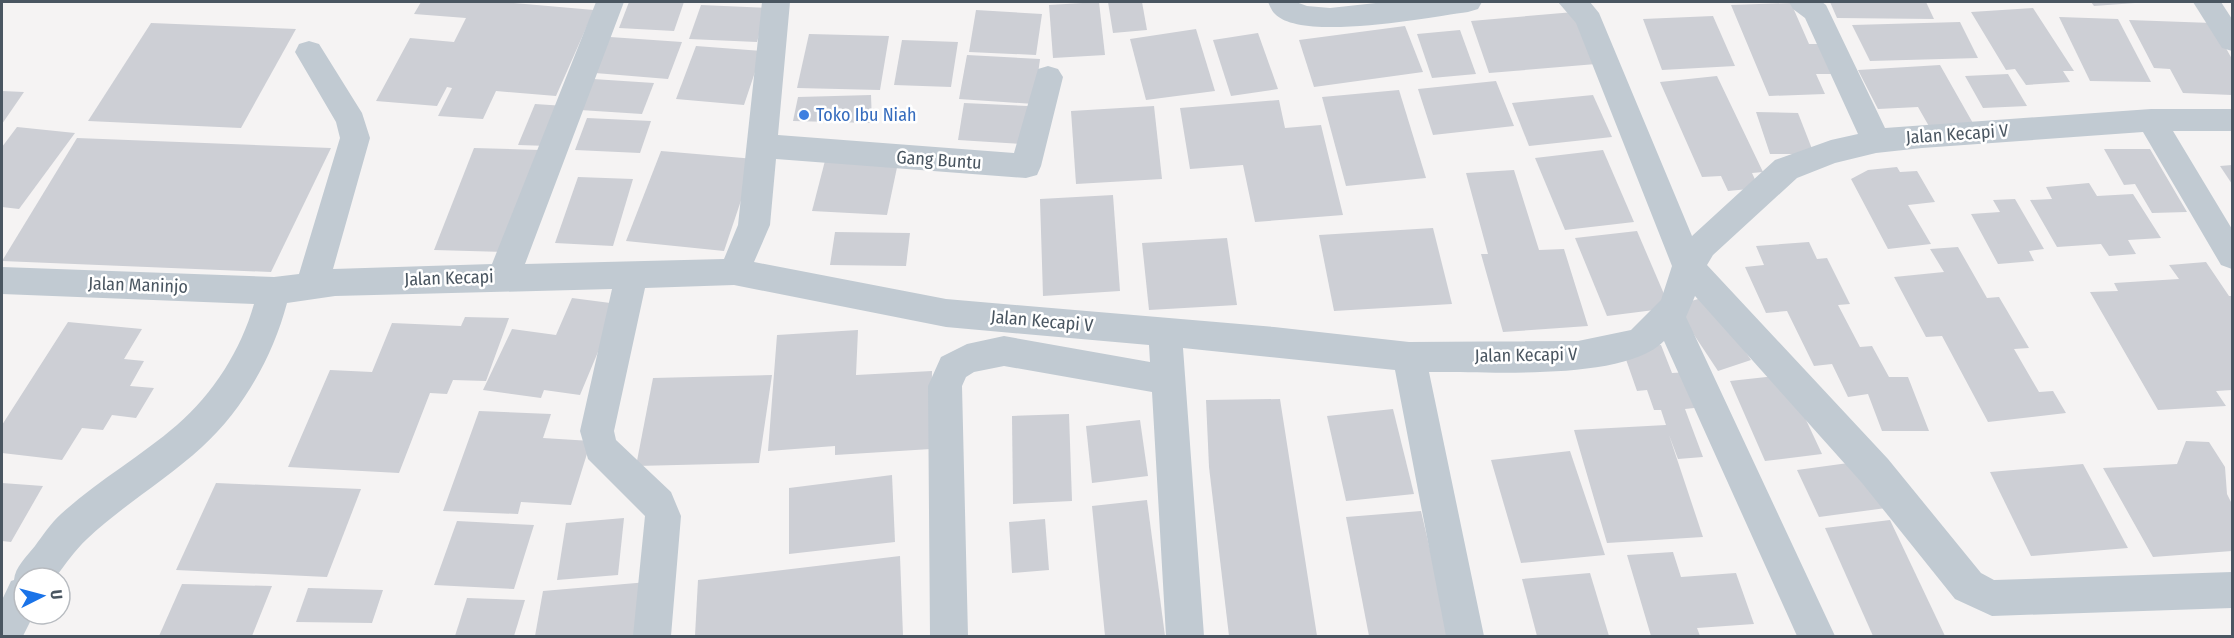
<svg xmlns="http://www.w3.org/2000/svg" width="2234" height="638" viewBox="0 0 2234 638" font-family="'Fira Sans Condensed',sans-serif">
  <style>
    .building { fill: #cdcfd5 }
    .lines { fill: none; stroke-linecap: round; stroke-linejoin: round }
    .minor { fill: #c1cad2; fill-rule: evenodd }
    .shop-dot { fill: #3f7fe0; stroke: #fff; stroke-width: 2 }
    .labels { text-anchor: middle; stroke-width: 5; stroke-linejoin: round; paint-order: stroke }
    .shop-label { font-size: 18px; fill: #366cbe; stroke: #fff; text-anchor: start }
    .street-label { font-size: 18px; fill: #4a5661; stroke: #fff }
  </style>
  <rect width="100%" height="100%" fill="#f5f3f3"/>
  <g class="building">
    <polygon points="421,2 503,2 594,10 556,96 496,91 483,119 438,116 452,88 447,87 437,106 376,101 410,38 454,42 466,18 414,14"/>
    <polygon points="629,2 684,2 674,31 619,28"/>
    <polygon points="1099,2 1105,55 1053,58 1049,5"/>
    <polygon points="1108,2 1142,2 1147,30 1113,33"/>
    <polygon points="1830,2 1926,2 1934,19 1837,18"/>
    <polygon points="2091,2 2135,2 2135,3 2094,6"/>
    <polygon points="1791,3 1809,44 1819,44 1833,74 1816,74 1825,94 1769,96 1731,5"/>
    <polygon points="701,5 767,8 757,42 689,39"/>
    <polygon points="2033,8 2074,71 2063,71 2070,82 2026,85 2015,69 2006,70 1971,12"/>
    <polygon points="976,10 1042,14 1036,55 969,52"/>
    <polygon points="1574,12 1596,64 1489,73 1471,21"/>
    <polygon points="1713,16 1735,66 1662,70 1643,19"/>
    <polygon points="2059,17 2118,19 2151,82 2090,81"/>
    <polygon points="2129,20 2212,23 2232,59 2232,95 2183,93 2170,69 2154,68"/>
    <polygon points="1960,22 1978,58 1870,61 1852,25"/>
    <polygon points="151,23 296,29 241,128 88,121"/>
    <polygon points="1405,26 1423,72 1314,87 1299,40"/>
    <polygon points="1196,29 1215,91 1146,100 1130,39"/>
    <polygon points="1460,30 1476,74 1432,78 1417,34"/>
    <polygon points="1258,33 1278,89 1231,96 1213,40"/>
    <polygon points="809,34 889,36 880,90 797,88"/>
    <polygon points="610,37 682,42 668,79 595,73"/>
    <polygon points="902,40 958,42 951,87 894,85"/>
    <polygon points="696,46 762,51 744,105 676,99"/>
    <polygon points="967,55 1040,59 1034,104 959,99"/>
    <polygon points="1940,65 1974,125 1930,128 1918,107 1878,109 1858,70"/>
    <polygon points="2008,74 2027,106 1983,108 1965,76"/>
    <polygon points="1717,76 1763,172 1752,173 1759,188 1728,191 1721,176 1702,177 1660,82"/>
    <polygon points="593,79 654,83 642,114 580,110"/>
    <polygon points="1496,81 1514,126 1433,135 1418,89"/>
    <polygon points="1399,90 1426,178 1346,186 1322,97"/>
    <polygon points="2,91 24,92 2,124"/>
    <polygon points="871,95 872,123 793,121 798,97"/>
    <polygon points="1593,95 1612,137 1529,146 1512,103"/>
    <polygon points="1279,100 1285,128 1321,125 1343,215 1255,222 1243,165 1190,169 1180,108"/>
    <polygon points="964,103 1028,106 1022,144 958,140"/>
    <polygon points="535,104 565,106 549,146 518,145"/>
    <polygon points="1154,106 1162,179 1076,184 1071,111"/>
    <polygon points="1756,112 1798,113 1814,154 1770,154"/>
    <polygon points="587,118 651,121 640,153 575,150"/>
    <polygon points="17,127 75,133 19,209 2,207 2,147"/>
    <polygon points="77,138 331,148 271,272 2,261"/>
    <polygon points="474,148 540,150 505,252 434,250"/>
    <polygon points="2104,149 2150,149 2187,212 2152,213 2135,184 2124,185"/>
    <polygon points="1603,150 1634,222 1565,230 1535,158"/>
    <polygon points="661,151 755,159 724,251 626,241"/>
    <polygon points="827,153 899,158 887,215 812,211"/>
    <polygon points="2232,165 2232,184 2220,166"/>
    <polygon points="1897,167 1900,172 1917,171 1935,202 1908,205 1931,244 1888,249 1851,179 1868,170"/>
    <polygon points="1514,170 1539,250 1564,249 1588,326 1503,332 1481,254 1488,254 1466,173"/>
    <polygon points="578,177 633,179 613,246 555,243"/>
    <polygon points="2089,183 2097,196 2133,194 2161,238 2128,240 2136,254 2109,256 2101,244 2057,247 2030,200 2052,199 2046,187"/>
    <polygon points="1113,195 1120,291 1043,296 1040,199"/>
    <polygon points="2015,199 2044,249 2029,251 2034,261 1998,264 1971,214 2000,212 1993,200"/>
    <polygon points="1433,228 1452,304 1334,311 1319,235"/>
    <polygon points="1637,231 1670,308 1607,316 1575,238"/>
    <polygon points="835,232 910,233 906,266 830,265"/>
    <polygon points="1227,238 1237,305 1149,310 1142,243"/>
    <polygon points="1809,242 1817,259 1827,258 1850,304 1838,305 1860,347 1872,346 1889,377 1908,377 1929,431 1882,431 1868,394 1848,397 1832,364 1814,366 1787,311 1766,313 1745,267 1764,265 1756,246"/>
    <polygon points="1958,247 1987,298 1999,297 2029,348 2014,349 2039,392 2053,391 2066,413 1988,422 1942,336 1926,337 1894,277 1944,272 1930,249"/>
    <polygon points="2206,262 2229,296 2232,296 2232,390 2216,391 2226,406 2158,410 2090,292 2118,291 2114,283 2179,279 2169,265"/>
    <polygon points="1708,296 1751,360 1718,371 1675,306"/>
    <polygon points="572,298 618,304 580,395 544,390 541,398 483,390 512,329 556,335"/>
    <polygon points="465,317 509,318 486,381 453,380 447,394 430,393 399,473 288,467 330,370 372,372 392,323 461,326"/>
    <polygon points="68,322 142,329 124,359 144,361 130,386 154,388 136,418 112,415 103,430 82,428 62,460 2,453 2,425"/>
    <polygon points="858,330 856,375 932,371 931,449 835,455 835,446 768,451 777,335"/>
    <polygon points="1661,345 1672,373 1689,372 1703,407 1685,409 1703,457 1678,459 1669,435 1703,537 1607,543 1574,430 1666,425 1661,410 1654,410 1647,390 1637,391 1622,348"/>
    <polygon points="772,375 759,463 636,466 653,378"/>
    <polygon points="1785,375 1822,454 1765,461 1730,381"/>
    <polygon points="1280,399 1317,636 1229,636 1209,467 1206,400"/>
    <polygon points="1393,409 1414,494 1346,501 1327,416"/>
    <polygon points="479,411 551,414 543,438 591,441 571,505 521,502 518,514 443,511"/>
    <polygon points="1069,414 1072,501 1013,504 1012,416"/>
    <polygon points="1140,420 1148,476 1092,483 1086,426"/>
    <polygon points="2186,441 2209,442 2225,467 2227,494 2232,504 2232,551 2153,557 2103,468 2177,464"/>
    <polygon points="1570,451 1605,555 1521,563 1491,460"/>
    <polygon points="1863,461 1886,508 1819,517 1797,470"/>
    <polygon points="2083,464 2128,548 2031,556 1990,472"/>
    <polygon points="892,475 895,542 789,554 789,488"/>
    <polygon points="2,483 43,486 11,542 2,541"/>
    <polygon points="216,483 361,489 327,577 176,570"/>
    <polygon points="1147,500 1165,636 1105,636 1092,506"/>
    <polygon points="1421,511 1450,636 1369,636 1346,517"/>
    <polygon points="624,518 618,575 557,580 566,523"/>
    <polygon points="1045,519 1049,570 1012,573 1009,522"/>
    <polygon points="1890,520 1945,636 1873,636 1825,528"/>
    <polygon points="457,521 534,525 514,589 434,585"/>
    <polygon points="1673,552 1681,577 1736,573 1754,624 1697,628 1700,636 1651,636 1627,555"/>
    <polygon points="900,556 903,636 695,636 698,580"/>
    <polygon points="1590,573 1609,636 1537,636 1522,579"/>
    <polygon points="648,582 642,636 535,636 543,591"/>
    <polygon points="182,584 272,586 252,636 159,636"/>
    <polygon points="308,588 383,590 372,623 296,622"/>
    <polygon points="467,598 525,600 514,636 455,636"/>
  </g>
  <g class="lines">
    <g class="minor">
      <path d="M596,2H624L525,264L724,259L738,225L762,2H790L778,135L1014,153L1038,69L1048,66L1058,69L1063,77L1041,166L1037,175L1026,178L776,159L770,225L754,262L946,299L1274,327L1409,342L1578,341L1631,330L1661,300L1672,266L1576,23L1558,2H1590L1599,13L1692,236L1775,160L1831,140L1858,134L1805,18L1793,9L1789,2H1822L1826,5L1885,128L2151,109H2232V131H2173L2232,229V269L2221,265L2143,132L1922,148L1876,153L1835,163L1797,178L1713,255L1707,265L1888,459L1981,573L1994,580L2232,572V608L1992,616L1955,599L1862,483L1695,296L1686,317L1835,636H1797L1664,341C1624,382 1486,371 1429,372L1484,636H1446L1395,370L1183,348L1204,636H1166L1152,392L1004,366L974,372L966,377L962,386L968,636H930L928,386L941,357L967,344L1004,336L1150,362L1149,345L946,327L734,285L645,288L614,431L616,440L671,492L681,516L671,636H633L645,516L588,459L580,431L612,289L335,296L287,303C273,356 243,410 202,447C166,480 123,505 87,539C75,550 65,565 55,578H24V614H34L23,636H2V600L11,581L14,580C15,567 27,556 35,546C43,535 51,523 61,514C97,481 140,457 177,425C213,394 241,350 254,304L2,294V267L274,277L299,274L340,138L336,122L295,52L299,44L309,41L319,44L362,113L370,138L333,269L492,264Z"/>
      <path d="M1268,2H1296L1307,6L1330,8L1385,2H1482L1478,9L1468,12C1430,17 1302,42 1275,14C1272,12 1270,6 1268,2Z"/>
      <polygon points="2193,2 2221,2 2232,19 2232,51 2222,48"/>
    </g>
  </g>
  <circle class="shop-dot" cx="804" cy="115" r="6"/>
  <g class="labels">
    <g class="shop-label">
      <text x="816" y="121">Toko Ibu Niah</text>
    </g>
    <g class="street-label">
      <text transform="translate(1957 134) rotate(-4)" y="6">Jalan Kecapi V</text>
      <text transform="translate(939 160) rotate(4)" y="6">Gang Buntu</text>
      <text transform="translate(449 278) rotate(-2)" y="6">Jalan Kecapi</text>
      <text transform="translate(138 285) rotate(2)" y="6">Jalan Maninjo</text>
      <text transform="translate(1042 321) rotate(5)" y="6">Jalan Kecapi V</text>
      <text transform="translate(1526 355) rotate(-1)" y="6">Jalan Kecapi V</text>
    </g>
  </g>
  <rect width="2234" height="638" fill="none" stroke="#4a5661" stroke-width="6"/>
  <g transform="translate(42 596) rotate(84)"><circle r="28" fill="#ffffff" stroke="#b7bbc0" stroke-width="1.5"/>
  <path d="M0-4.5L10 22L0 15L-10 22Z" fill="#1a73e8"/>
  <text y="-9" font-size="16" font-weight="bold" text-anchor="middle" fill="#4a5661">U</text>
  </g>
</svg>
